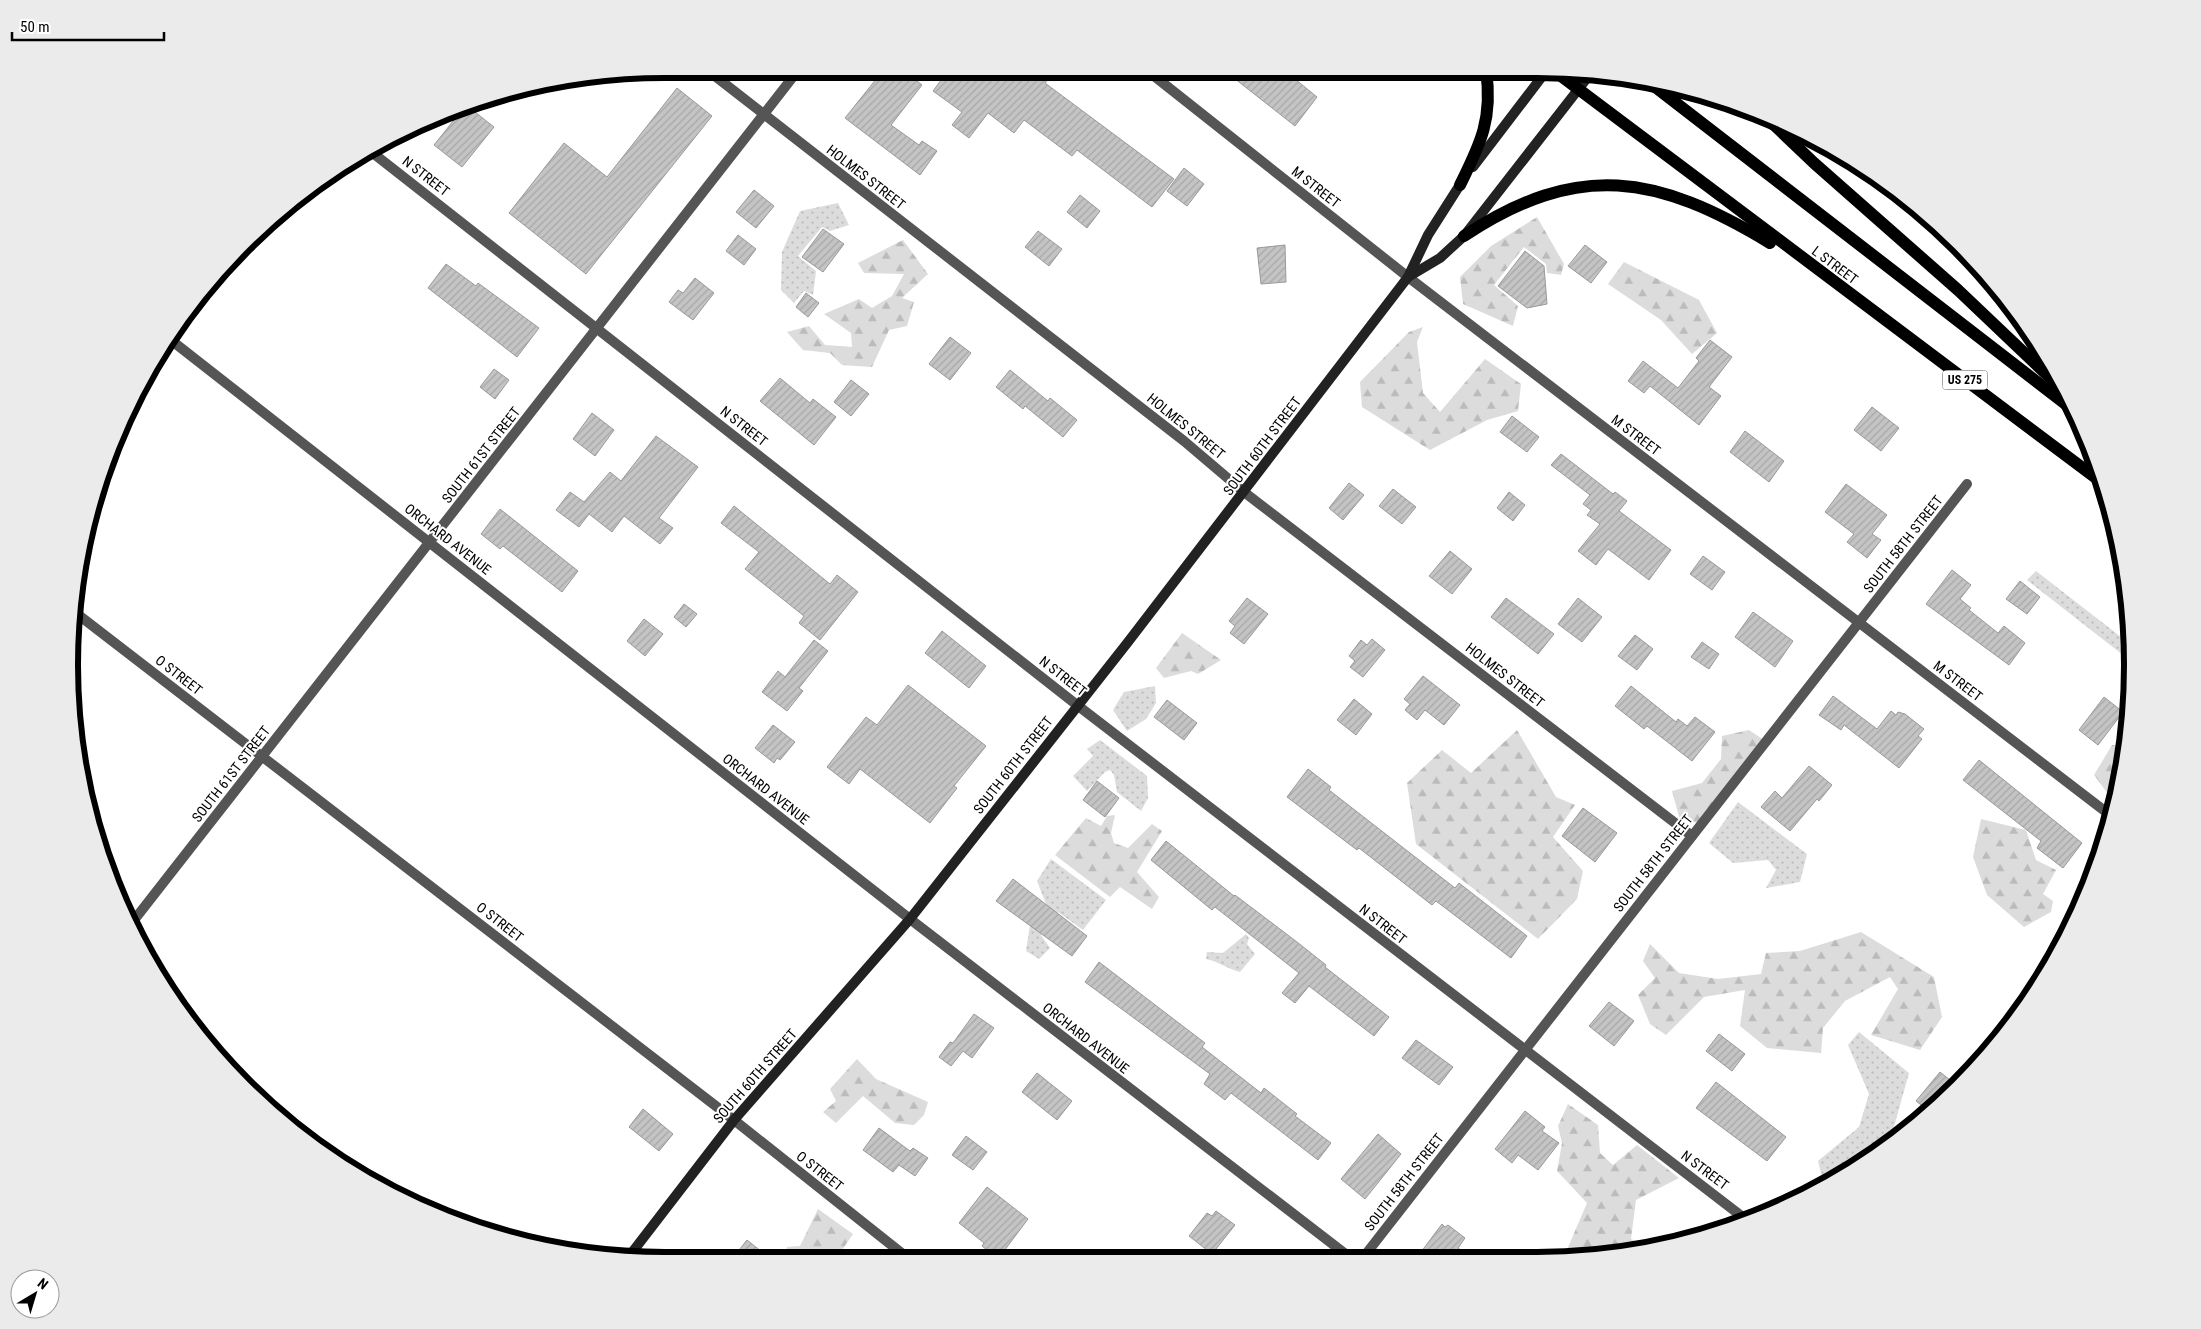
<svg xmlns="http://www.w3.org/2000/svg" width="2201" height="1329" viewBox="0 0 2201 1329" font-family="'Roboto Condensed',sans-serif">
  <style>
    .grass { fill: url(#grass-dots) }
    .forest { fill: url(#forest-firs) }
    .building { fill: url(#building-hatch); stroke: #999 }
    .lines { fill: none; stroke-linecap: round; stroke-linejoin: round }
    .minor { stroke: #555; stroke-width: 10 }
    .secondary { stroke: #222; stroke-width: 10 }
    .primary { stroke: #000; stroke-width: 12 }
    .labels { text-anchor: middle; stroke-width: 4; stroke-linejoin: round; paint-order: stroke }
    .shield { fill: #fff; stroke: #4c4c4c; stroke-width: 1 }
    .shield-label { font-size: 12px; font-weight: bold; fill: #000 }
    .street-label { font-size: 14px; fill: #000; stroke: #fff }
    .rim { fill: none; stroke: #000; stroke-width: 6 }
  </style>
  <defs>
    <pattern id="grass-dots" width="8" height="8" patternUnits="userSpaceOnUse" patternTransform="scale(1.25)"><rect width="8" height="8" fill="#dcdcdc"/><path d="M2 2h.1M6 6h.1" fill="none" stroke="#bbb" stroke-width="1.8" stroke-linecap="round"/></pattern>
    <pattern id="forest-firs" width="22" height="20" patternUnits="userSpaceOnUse" patternTransform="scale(1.25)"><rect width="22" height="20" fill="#dcdcdc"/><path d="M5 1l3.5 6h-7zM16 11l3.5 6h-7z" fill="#bbb"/></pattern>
    <pattern id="building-hatch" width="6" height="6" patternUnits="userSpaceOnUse" patternTransform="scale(1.25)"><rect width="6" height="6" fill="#c4c4c4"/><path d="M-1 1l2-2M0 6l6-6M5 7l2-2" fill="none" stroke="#a7a7a7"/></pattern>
  </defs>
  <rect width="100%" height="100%" fill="#fff"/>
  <g class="grass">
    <polygon points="838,203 849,225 830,231 822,227 798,256 816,271 813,295 804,291 794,303 781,290 782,252 800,211"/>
    <polygon points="2036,571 2130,644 2132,662 2027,580"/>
    <polygon points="1155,686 1156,703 1146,719 1127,731 1113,710 1124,692"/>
    <polygon points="1100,740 1147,776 1148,798 1141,811 1117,792 1114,775 1110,770 1105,772 1087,791 1073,776 1093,756 1087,749"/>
    <polygon points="1738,802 1807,854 1800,882 1766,888 1776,870 1768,860 1733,863 1709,843"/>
    <polygon points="1051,859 1106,900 1083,930 1058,912 1041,935 1050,948 1039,959 1026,951 1030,925 1046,904 1037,881"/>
    <path d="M1246,934L1249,938L1247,944L1255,954L1240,972C1226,968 1220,962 1206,959L1207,952L1223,953Z"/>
    <polygon points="1859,1032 1909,1073 1890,1141 1834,1181 1824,1185 1818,1161 1859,1127 1869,1094 1848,1045"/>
  </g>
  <g class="forest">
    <polygon points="1537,217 1564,264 1561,275 1547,273 1546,264 1524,247 1494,285 1518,306 1513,326 1463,304 1460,277 1491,246"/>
    <polygon points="903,240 928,274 902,298 914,302 907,326 889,330 872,367 842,365 830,353 803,350 787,332 809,326 825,345 852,347 851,333 824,314 859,299 872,308 892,296 904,274 864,273 858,263"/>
    <polygon points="1624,262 1699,300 1717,333 1692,354 1661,320 1608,284"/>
    <polygon points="1423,327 1417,342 1423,393 1440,412 1485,359 1521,384 1518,411 1487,420 1430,450 1362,407 1360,382 1409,332"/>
    <polygon points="1182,633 1221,660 1198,674 1191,671 1164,678 1156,668"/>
    <polygon points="1517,730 1556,797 1575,805 1553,837 1583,871 1577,899 1538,939 1416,844 1407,783 1442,750 1471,773"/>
    <polygon points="1749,730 1764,740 1700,823 1680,820 1672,791 1702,783 1721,759 1722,736"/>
    <polygon points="2112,745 2124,745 2121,781 2114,802 2094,775"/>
    <polygon points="1115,815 1111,833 1114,843 1128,848 1152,824 1162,831 1137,872 1159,897 1152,909 1120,887 1110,897 1055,855 1086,818 1101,826 1107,816"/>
    <polygon points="1981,819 2026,830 2036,860 2056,870 2043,894 2053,901 2051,912 2024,927 1987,895 1973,857"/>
    <polygon points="1861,932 1934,977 1942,1017 1920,1050 1871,1035 1898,989 1890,977 1845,1001 1823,1028 1821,1053 1767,1048 1740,1026 1745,990 1704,997 1666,1035 1650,1024 1638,995 1655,978 1643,961 1650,944 1679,973 1718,979 1761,974 1766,953 1800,951"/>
    <polygon points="857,1059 876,1079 928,1102 924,1115 914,1125 895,1123 863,1096 836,1123 823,1112 836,1101 830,1089"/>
    <polygon points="1568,1104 1598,1125 1600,1153 1613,1165 1637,1145 1679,1178 1636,1200 1631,1239 1645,1247 1576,1259 1563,1259 1587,1203 1557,1171 1562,1143 1558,1126"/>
    <polygon points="818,1209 853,1234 840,1253 825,1254 811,1259 784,1259 787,1247 800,1246"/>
  </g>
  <g class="building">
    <polygon points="1225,71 1301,71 1295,79 1317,97 1295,126"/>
    <polygon points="947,72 1054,72 1045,83 1174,179 1152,207 1077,150 1072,156 1024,120 1014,133 988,113 969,138 952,125 962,112 933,91"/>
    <polygon points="881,73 907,73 922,85 891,125 919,145 922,141 937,151 920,175 845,118"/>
    <polygon points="677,88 712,116 586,274 509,213 564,143 607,177"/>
    <polygon points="466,105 494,127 462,167 434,145"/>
    <polygon points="1184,168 1204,184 1187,206 1167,191"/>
    <polygon points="754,190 774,206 756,228 736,212"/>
    <polygon points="1080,195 1100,211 1087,228 1067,212"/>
    <polygon points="823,229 844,244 823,272 802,257"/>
    <polygon points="1038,231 1062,249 1049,266 1025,247"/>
    <polygon points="738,235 756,249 744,265 726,251"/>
    <polygon points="1285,245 1286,282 1261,284 1257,248"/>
    <polygon points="1585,245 1607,262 1591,283 1568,266"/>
    <polygon points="1525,251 1544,266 1547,304 1527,308 1498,286"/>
    <polygon points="446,264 476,286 478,283 539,328 517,357 428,288"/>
    <polygon points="695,278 714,293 693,320 669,302 678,290 683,293"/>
    <polygon points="806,293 819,303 808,317 796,307"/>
    <polygon points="950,337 971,353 950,380 929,364"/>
    <polygon points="1710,340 1732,357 1709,387 1721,396 1699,425 1650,386 1644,393 1628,381 1643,361 1678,388 1699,361 1696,358"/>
    <polygon points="494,369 509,380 495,399 480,387"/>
    <polygon points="1010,370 1048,401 1050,398 1077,420 1063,437 1025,406 1023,409 996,387"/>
    <polygon points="780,378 810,403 813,399 836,417 814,445 760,401"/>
    <polygon points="851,380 869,394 851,416 834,402"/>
    <polygon points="1872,407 1899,428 1881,451 1854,430"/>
    <polygon points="592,413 614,430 595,456 573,439"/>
    <polygon points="1512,416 1539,437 1527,452 1500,432"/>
    <polygon points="1745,431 1784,461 1769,482 1730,452"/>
    <polygon points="656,436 698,467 659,518 673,528 660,544 624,516 612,532 589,514 579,527 556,510 570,492 584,502 610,472 621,481"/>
    <polygon points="1561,454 1613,494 1615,492 1627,501 1619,511 1671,550 1649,580 1608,549 1596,565 1578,551 1600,524 1587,515 1591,510 1583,504 1590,495 1551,465"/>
    <polygon points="1349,483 1364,495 1343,520 1329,508"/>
    <polygon points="1846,484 1887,515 1872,534 1881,540 1867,558 1847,542 1854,534 1825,512"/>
    <polygon points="1393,489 1416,507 1402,524 1379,506"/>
    <polygon points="1509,492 1525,505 1513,521 1497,508"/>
    <polygon points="734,506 830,584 837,575 858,592 820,640 799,623 804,616 745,569 759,552 721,523"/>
    <polygon points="500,509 578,571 562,592 503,546 500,549 481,534"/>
    <polygon points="1450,551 1472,569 1452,594 1429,576"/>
    <polygon points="1703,556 1725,572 1712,590 1690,574"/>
    <polygon points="1952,570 1971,585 1960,599 1971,608 1969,610 1998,633 2004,626 2025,643 2009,665 1926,604"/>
    <polygon points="2020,581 2040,597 2027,614 2006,599"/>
    <polygon points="1247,598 1268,614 1244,644 1230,633 1235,626 1229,621"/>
    <polygon points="1506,598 1554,634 1538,654 1491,617"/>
    <polygon points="1578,598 1602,617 1582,642 1558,624"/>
    <polygon points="684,604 697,614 686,627 674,617"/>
    <polygon points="1753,612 1793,641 1775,667 1735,637"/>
    <polygon points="644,619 663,634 645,656 627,641"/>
    <polygon points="942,631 986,666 969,688 925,653"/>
    <polygon points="1635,635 1653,649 1637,670 1618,656"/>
    <polygon points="1372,639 1385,650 1363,677 1350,667 1355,661 1349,656 1361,640 1367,645"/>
    <polygon points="814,640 828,651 799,688 803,691 787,711 762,692 778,671 785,677"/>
    <polygon points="1702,642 1719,654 1709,669 1691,657"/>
    <polygon points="1423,676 1460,705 1444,725 1425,710 1417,720 1405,710 1410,704 1404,699"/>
    <polygon points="908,685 986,746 954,786 957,788 930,823 860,769 849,784 827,767 866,717 877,725"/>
    <polygon points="1631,686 1676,722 1678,719 1687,726 1695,717 1715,732 1692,761 1647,726 1644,729 1615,706"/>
    <polygon points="1833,696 1877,729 1891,711 1896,715 1898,712 1905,714 1924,729 1918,736 1922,739 1899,768 1844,725 1841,730 1819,715"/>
    <polygon points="2104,697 2123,712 2098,745 2079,730"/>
    <polygon points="1354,699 1372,714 1356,735 1337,720"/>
    <polygon points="1167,700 1197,723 1184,740 1154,717"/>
    <polygon points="773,725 795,742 780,760 777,758 774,763 755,748"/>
    <polygon points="1979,760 2082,843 2063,868 2037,848 2041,841 1963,780"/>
    <polygon points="1809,766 1832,785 1819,801 1817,799 1790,831 1761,807 1775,791 1782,798"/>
    <polygon points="1308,769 1331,787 1329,790 1455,888 1459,883 1527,936 1511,958 1436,901 1432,905 1359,848 1357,850 1287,797"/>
    <polygon points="1097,781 1119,798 1105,817 1083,800"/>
    <polygon points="1583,808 1617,833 1595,862 1562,836"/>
    <polygon points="1166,841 1234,896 1235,895 1297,942 1326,965 1325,967 1389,1017 1374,1036 1309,986 1295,1003 1282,993 1299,973 1215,907 1212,910 1151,860"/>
    <polygon points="1013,879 1087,936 1072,956 996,901"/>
    <polygon points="1099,962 1205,1043 1202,1047 1261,1093 1264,1088 1297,1114 1295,1116 1331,1143 1318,1160 1231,1093 1225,1100 1204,1084 1210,1074 1085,982"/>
    <polygon points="1609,1002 1634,1021 1614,1046 1589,1026"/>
    <polygon points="974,1014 994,1028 972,1058 963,1051 951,1066 939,1057 950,1042 953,1043"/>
    <polygon points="1719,1034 1745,1054 1732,1071 1706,1051"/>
    <polygon points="1416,1040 1453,1067 1439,1085 1402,1058"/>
    <polygon points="1940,1072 1955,1084 1930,1112 1916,1101"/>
    <polygon points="1037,1073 1072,1101 1057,1120 1022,1092"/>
    <polygon points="1716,1082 1786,1137 1767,1161 1696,1108"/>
    <polygon points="643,1109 673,1134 659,1151 629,1127"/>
    <polygon points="1525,1111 1545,1127 1542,1131 1559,1143 1538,1170 1518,1155 1512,1163 1495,1149"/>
    <polygon points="879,1128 910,1151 913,1148 928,1158 915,1176 899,1165 893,1172 863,1150"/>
    <polygon points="1378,1134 1401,1154 1365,1199 1341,1179"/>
    <polygon points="966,1136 987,1152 973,1170 952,1155"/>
    <polygon points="987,1187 1028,1219 998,1259 982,1246 984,1243 959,1223"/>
    <polygon points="1216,1211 1235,1225 1212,1254 1189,1236 1207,1213 1212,1216"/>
    <polygon points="1442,1224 1445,1227 1448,1225 1465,1238 1458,1248 1472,1259 1430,1259 1421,1252"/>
    <polygon points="747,1240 771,1259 732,1259"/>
  </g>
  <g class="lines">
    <g class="minor">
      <polyline points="1149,72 1408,277 2110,815"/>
      <polyline points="711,73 1184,441 1244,492 1692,836"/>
      <polyline points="369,150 1077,705 1744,1218"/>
      <polyline points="167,337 910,919 1352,1259"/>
      <polyline points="72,610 734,1120 909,1259"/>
      <polyline points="131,924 796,73"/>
      <polyline points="279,1115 338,1162"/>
      <polyline points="1362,1259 1967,484"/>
    </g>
    <g class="secondary">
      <polyline points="1473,167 1547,70"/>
      <polyline points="1408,277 1440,258 1464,236 1591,73"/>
      <polyline points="627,1259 734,1120 910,919 1128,642 1408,277 1428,235 1463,180"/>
    </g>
    <g class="primary">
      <polyline points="1553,70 2100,481"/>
      <polyline points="1654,86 2072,409"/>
      <polyline points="1770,121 1814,163 1958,290 2061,388"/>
      <path d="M1460,185C1481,143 1493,118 1486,70"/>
      <path d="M1464,236C1579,160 1657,175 1770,243"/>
    </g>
  </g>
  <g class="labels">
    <rect class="shield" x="1942.5" y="370.5" width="45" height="19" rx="4"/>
    <g class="shield-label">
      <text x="1965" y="384">US 275</text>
    </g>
    <g class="street-label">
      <text transform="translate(426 176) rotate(38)" y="5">N STREET</text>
      <text transform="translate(866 177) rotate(38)" y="5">HOLMES STREET</text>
      <text transform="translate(1316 187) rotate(38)" y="5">M STREET</text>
      <text transform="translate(1835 265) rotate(37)" y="5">L STREET</text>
      <text transform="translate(744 426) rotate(38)" y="5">N STREET</text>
      <text transform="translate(1186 426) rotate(39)" y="5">HOLMES STREET</text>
      <text transform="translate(1636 435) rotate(37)" y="5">M STREET</text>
      <text transform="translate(1262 446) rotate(-53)" y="5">SOUTH 60TH STREET</text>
      <text transform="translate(481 455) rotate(-52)" y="5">SOUTH 61ST STREET</text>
      <text transform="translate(448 539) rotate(38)" y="5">ORCHARD AVENUE</text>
      <text transform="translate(1903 544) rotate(-52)" y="5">SOUTH 58TH STREET</text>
      <text transform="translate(179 675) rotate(38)" y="5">O STREET</text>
      <text transform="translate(1505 675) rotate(38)" y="5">HOLMES STREET</text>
      <text transform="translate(1063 676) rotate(38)" y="5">N STREET</text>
      <text transform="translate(1958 681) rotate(37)" y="5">M STREET</text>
      <text transform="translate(1013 765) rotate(-52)" y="5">SOUTH 60TH STREET</text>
      <text transform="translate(231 774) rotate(-52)" y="5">SOUTH 61ST STREET</text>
      <text transform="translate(766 789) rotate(38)" y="5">ORCHARD AVENUE</text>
      <text transform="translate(1653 863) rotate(-52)" y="5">SOUTH 58TH STREET</text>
      <text transform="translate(500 922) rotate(38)" y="5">O STREET</text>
      <text transform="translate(1383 924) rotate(38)" y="5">N STREET</text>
      <text transform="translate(1086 1038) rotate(38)" y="5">ORCHARD AVENUE</text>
      <text transform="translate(755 1076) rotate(-49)" y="5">SOUTH 60TH STREET</text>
      <text transform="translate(1705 1170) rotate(37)" y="5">N STREET</text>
      <text transform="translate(820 1171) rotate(38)" y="5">O STREET</text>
      <text transform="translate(1404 1182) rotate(-52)" y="5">SOUTH 58TH STREET</text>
    </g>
  </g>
  <path d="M0 0H2201V1329H0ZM665 78H1537A587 587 0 0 1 2124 665V665A587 587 0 0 1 1537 1252H665A587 587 0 0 1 78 665V665A587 587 0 0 1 665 78Z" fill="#ebebeb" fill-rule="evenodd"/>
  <path class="rim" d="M665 78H1537A587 587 0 0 1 2124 665V665A587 587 0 0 1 1537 1252H665A587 587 0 0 1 78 665V665A587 587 0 0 1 665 78Z"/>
  <g transform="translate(35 1294) rotate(38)"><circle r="24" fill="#ffffff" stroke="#999999"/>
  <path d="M0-4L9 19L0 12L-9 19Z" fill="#000000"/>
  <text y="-8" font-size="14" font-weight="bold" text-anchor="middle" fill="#000000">N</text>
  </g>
  <path d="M12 32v8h152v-8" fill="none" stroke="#000000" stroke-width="2.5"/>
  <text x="20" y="32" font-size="15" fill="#000000" stroke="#ffffff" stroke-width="4" paint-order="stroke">50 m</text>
</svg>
